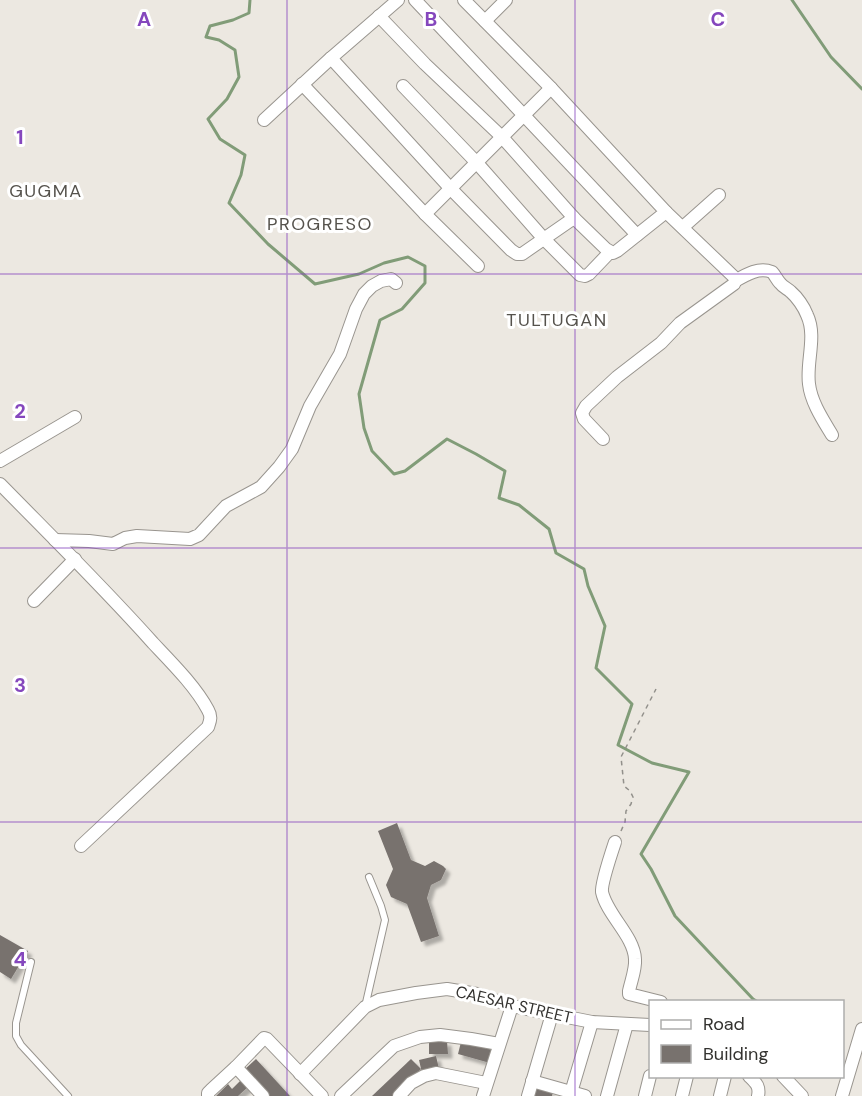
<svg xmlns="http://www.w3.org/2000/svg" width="862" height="1096" viewBox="0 0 862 1096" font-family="'DM Sans',sans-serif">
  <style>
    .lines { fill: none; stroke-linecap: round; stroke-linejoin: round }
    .stream { stroke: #819c78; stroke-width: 3 }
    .building { fill: #78726e; filter: url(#shadow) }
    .lane-casing { stroke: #99958f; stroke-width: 8 }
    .street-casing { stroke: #99958f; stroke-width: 14 }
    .path { stroke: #92908b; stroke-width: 1.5; stroke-dasharray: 4.5 4.5; stroke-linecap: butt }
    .lane { stroke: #fff; stroke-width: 6 }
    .street { stroke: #fff; stroke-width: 12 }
    .grid { fill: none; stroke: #8547bd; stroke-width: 1.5; stroke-opacity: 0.55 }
    .labels { text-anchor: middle; stroke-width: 6; stroke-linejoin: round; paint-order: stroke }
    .street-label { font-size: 16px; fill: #33322f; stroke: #fff }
    .neighbourhood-label { font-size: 18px; letter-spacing: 1.5px; fill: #55524c; stroke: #fff }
    .grid-label { font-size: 20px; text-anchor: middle; font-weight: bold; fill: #8547bd; stroke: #fff; stroke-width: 6; stroke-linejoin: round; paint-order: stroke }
  </style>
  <defs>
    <filter id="shadow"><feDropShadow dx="4.5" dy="4.5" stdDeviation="1.5" flood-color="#0004"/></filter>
  </defs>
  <rect width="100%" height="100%" fill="#ece8e1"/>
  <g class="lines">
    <g class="stream">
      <polyline points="250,0 249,13 233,20 210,26 206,37 219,40 235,50 239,77 227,99 208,119 220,139 245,155 241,175 229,203 268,244 315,284 359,274 384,263 408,257 425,266 425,283 402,309 380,320 359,394 364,428 372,451 394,474 405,471 447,439 476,454 505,471 499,498 519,505 549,529 556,553 584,569 588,586 605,626 596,668 632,704 618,745 652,763 689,772 641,854 651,869 675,916 753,999 758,1002"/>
      <polyline points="792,0 831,57 862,89"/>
    </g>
  </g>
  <g class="building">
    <polygon points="397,823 411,860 425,866 434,861 443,866 446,869 441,880 431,885 427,898 439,936 421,942 407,904 391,897 386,885 393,869 378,831"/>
    <polygon points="0,935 28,951 11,979 0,972"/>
    <polygon points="447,1041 448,1054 429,1054 429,1042"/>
    <polygon points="461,1042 493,1050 490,1063 458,1054"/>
    <polygon points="436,1056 439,1069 422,1073 419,1060"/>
    <polygon points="256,1059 290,1096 268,1096 244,1070"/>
    <polygon points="411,1059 421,1069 394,1096 372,1096"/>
    <polygon points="242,1079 249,1086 238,1096 216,1096 228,1084 232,1089"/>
    <polygon points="536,1088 553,1092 552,1096 534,1096"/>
  </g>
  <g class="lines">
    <g class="lane-casing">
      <g id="lane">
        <polyline points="31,962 16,1023 16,1036 21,1045 68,1096"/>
        <polyline points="365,1007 385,920 381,906 369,877"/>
      </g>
    </g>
    <g class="street-casing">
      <g id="street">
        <polyline points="415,0 637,235"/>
        <polyline points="379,16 425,64 502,137 574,218 606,249 613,253 617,251 666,212 551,88 464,0"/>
        <polyline points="485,21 506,0"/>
        <polyline points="331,58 451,189 511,250 517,254 522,254 574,218"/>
        <polyline points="302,84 425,214 478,266"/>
        <polyline points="403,86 477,163 544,239 580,275 585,276 589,274 610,252"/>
        <polyline points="264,120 331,58 398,0"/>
        <polyline points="425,214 551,88"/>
        <polyline points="683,227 719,195"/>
        <path d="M735,281C747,274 759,267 772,272C775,275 777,280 780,283C783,287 788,289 791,292C797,297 804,307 807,315C817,336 806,362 809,384C811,402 823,420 832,435"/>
        <polyline points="603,439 584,419 582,413 586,406 617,377 661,343 680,323 734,284 735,281 734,277 666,212"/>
        <polyline points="0,461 75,417"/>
        <path d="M0,484C51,536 104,588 153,643C171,662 196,687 208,710C212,717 210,721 208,727L81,846"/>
        <polyline points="55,540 89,541 113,544 125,538 137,536 190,539 199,535 226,506 261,487 279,467 292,449 310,406 340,354 356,309 364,294 372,286 381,281 391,279 396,283"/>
        <polyline points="34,601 75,559"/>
        <path d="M615,842C612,851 601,884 602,892C607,915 634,936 635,959C636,969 631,981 629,991V994L661,1002"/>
        <polyline points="236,1067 263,1096"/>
        <polyline points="300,1074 365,1007 379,1000 416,993 447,989 477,994 512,1006 592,1022 650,1025"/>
        <path d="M749,1076C756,1083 760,1086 758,1096"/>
        <polyline points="783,1076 802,1096"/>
        <polyline points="532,1081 585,1096"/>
        <polyline points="208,1096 208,1093 211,1090 236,1067 264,1038 267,1039 322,1096"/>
        <polyline points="341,1096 394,1046 420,1037 440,1035 471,1039 499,1044"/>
        <polyline points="399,1096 411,1083 424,1076 436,1073 486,1083"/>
        <polyline points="483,1096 512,1006"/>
        <polyline points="528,1096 552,1014"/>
        <polyline points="570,1096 592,1022"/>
        <polyline points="607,1096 627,1024"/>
        <polyline points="645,1096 650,1076"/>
        <polyline points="682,1096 687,1076"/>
        <polyline points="720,1096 725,1076"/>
        <polyline points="842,1096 862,1029"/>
      </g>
    </g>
    <polyline class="path" points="621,831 625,822 626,811 631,804 633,797 630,791 624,786 621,757 656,689"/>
    <use href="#lane" class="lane"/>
    <use href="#street" class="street"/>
  </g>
  <path class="grid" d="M287,0V1096M575,0V1096M0,274H862M0,548H862M0,822H862"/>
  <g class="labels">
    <g class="street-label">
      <text transform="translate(514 1004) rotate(13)" y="6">CAESAR STREET</text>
    </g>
    <g class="neighbourhood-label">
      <text x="46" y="197">GUGMA</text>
      <text x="320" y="230">PROGRESO</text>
      <text x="557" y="326">TULTUGAN</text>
    </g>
  </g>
  <g class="grid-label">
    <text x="144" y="26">A</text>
    <text x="431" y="26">B</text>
    <text x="718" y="26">C</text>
    <text x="20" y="144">1</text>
    <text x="20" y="418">2</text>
    <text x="20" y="692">3</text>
    <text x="20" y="966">4</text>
  </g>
  <rect x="649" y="1000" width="195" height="78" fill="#ffffff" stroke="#adadac" stroke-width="1.5"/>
  <rect x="661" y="1020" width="30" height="9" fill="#ffffff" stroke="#adadac" stroke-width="1.5"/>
  <text x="703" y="1030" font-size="18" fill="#33322f">Road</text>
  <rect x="661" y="1045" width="30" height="18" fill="#78726e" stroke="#adadac" stroke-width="1.5"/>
  <text x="703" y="1060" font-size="18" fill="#33322f">Building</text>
</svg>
